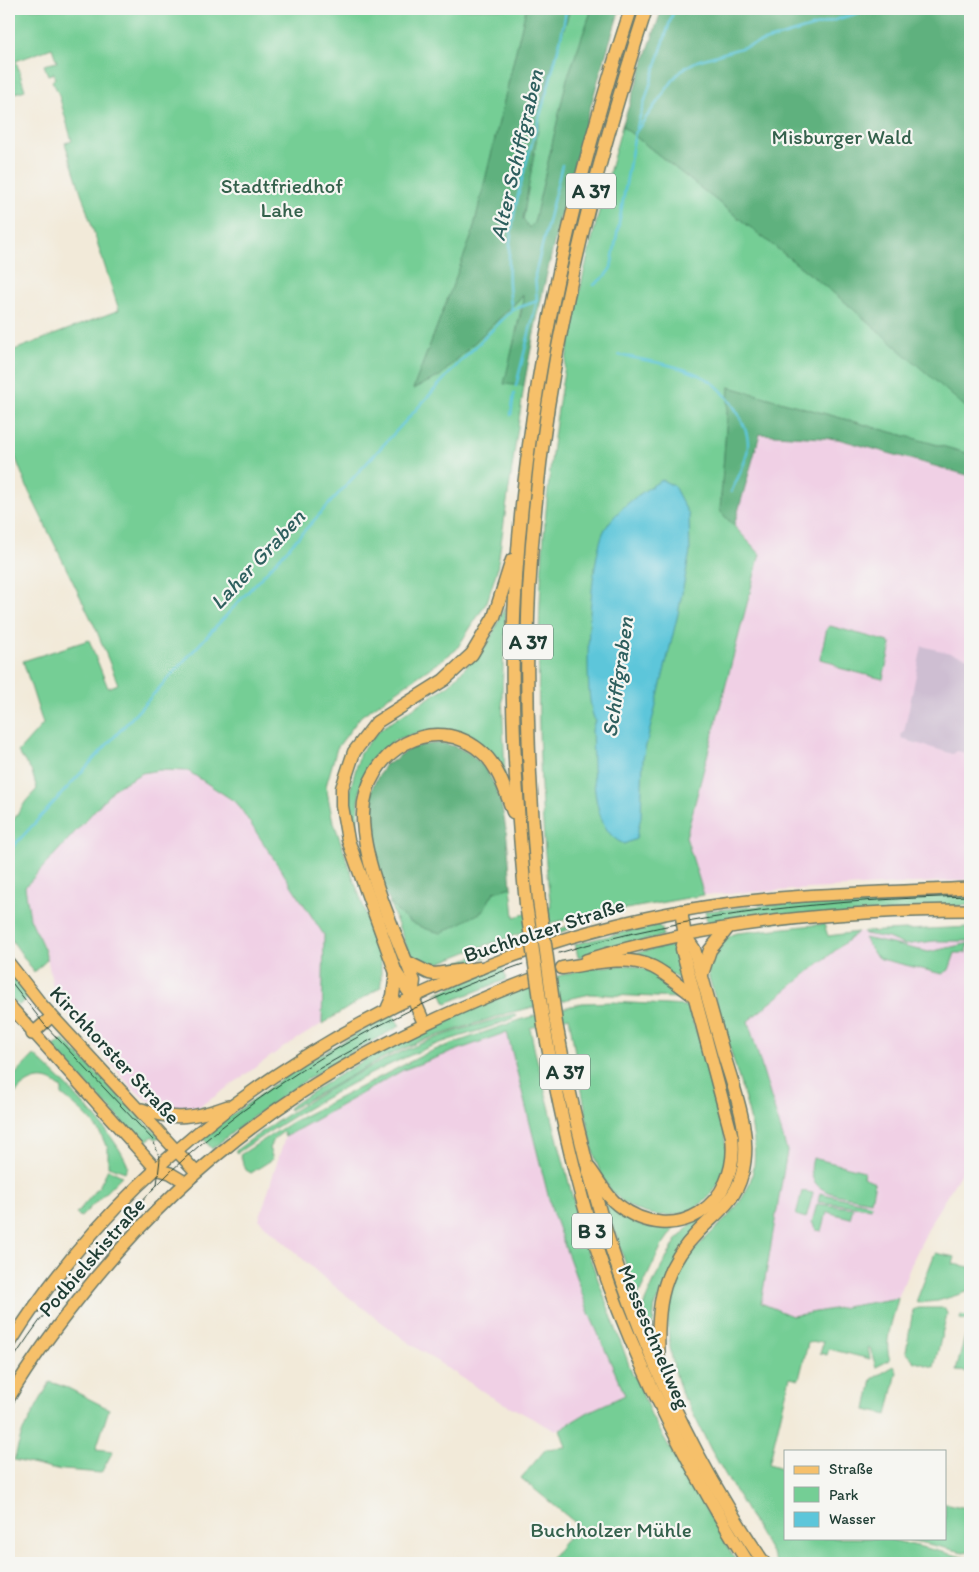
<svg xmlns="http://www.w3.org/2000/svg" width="979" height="1572" viewBox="0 0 979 1572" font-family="Itim,sans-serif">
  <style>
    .built { fill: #f0d0e5 }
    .industrial { fill: #cebed2 }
    .green { fill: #74ce95; stroke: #4a8664 }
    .forest { fill: #5fb17e; stroke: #3f7759 }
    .water { fill: #5dc6da; stroke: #3e8287 }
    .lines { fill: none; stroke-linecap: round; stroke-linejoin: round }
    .stream { stroke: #5dc6da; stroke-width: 2.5 }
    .major-casing { stroke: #697a6e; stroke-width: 14 }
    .highway-casing { stroke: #697a6e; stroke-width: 15 }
    .major { stroke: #f6c06b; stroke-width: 11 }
    .highway { stroke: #f6c06b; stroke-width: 12 }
    .tram { stroke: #1f3d34; stroke-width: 1 }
    .highway-bridge-casing { stroke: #697a6e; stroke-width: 15; stroke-linecap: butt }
    .highway-bridge { stroke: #f6c06b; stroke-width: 12 }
    .labels { text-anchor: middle; stroke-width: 4.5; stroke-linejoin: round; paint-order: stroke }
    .shield { fill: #f6f6f2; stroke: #60746d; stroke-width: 1 }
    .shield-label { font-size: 20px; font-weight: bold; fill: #1f3d34 }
    .park-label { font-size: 21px; fill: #34614c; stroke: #f6f6f2 }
    .street-label { font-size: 21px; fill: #1f3d34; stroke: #f6f6f2 }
    .water-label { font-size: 22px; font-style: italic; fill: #2e5f5e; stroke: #f6f6f2 }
  </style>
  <rect width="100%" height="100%" fill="#f6f6f2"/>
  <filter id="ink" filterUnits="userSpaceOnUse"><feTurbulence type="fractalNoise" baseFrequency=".02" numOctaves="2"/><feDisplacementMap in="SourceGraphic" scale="10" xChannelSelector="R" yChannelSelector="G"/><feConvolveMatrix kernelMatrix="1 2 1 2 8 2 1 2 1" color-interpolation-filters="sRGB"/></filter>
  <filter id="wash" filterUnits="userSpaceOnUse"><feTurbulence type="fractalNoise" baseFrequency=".0096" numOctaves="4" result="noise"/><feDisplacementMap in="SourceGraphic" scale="20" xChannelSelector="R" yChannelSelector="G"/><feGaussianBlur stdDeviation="1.12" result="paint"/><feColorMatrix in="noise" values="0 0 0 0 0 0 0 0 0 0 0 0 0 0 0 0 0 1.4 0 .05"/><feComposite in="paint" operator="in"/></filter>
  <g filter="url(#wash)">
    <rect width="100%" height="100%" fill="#f2ead9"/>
    <g class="built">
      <polygon points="760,434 838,439 967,475 970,478 970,880 704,895 686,837 760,554 734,526"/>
      <polygon points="159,770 188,771 237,803 324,935 322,1024 281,1049 214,1097 198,1107 181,1109 165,1107 147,1100 133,1089 55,999 46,951 30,918 24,887 115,788 142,773"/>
      <polygon points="970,927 970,1158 934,1217 913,1260 898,1298 792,1316 761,1303 787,1151 748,1021 858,932"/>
      <polygon points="507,1032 552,1211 589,1313 625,1395 590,1411 556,1431 490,1396 409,1343 325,1279 259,1220 285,1137 403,1070"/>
    </g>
    <polygon class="industrial" points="922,646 970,658 970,754 957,751 953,754 902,739 901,735 904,732"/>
    <g class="green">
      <polygon points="9,9 526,9 472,235 413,389 440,376 524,295 505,383 524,386 497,570 487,602 456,650 361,716 337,748 326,786 332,817 381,957 381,987 322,1024 324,935 237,803 188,771 159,770 142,773 115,788 25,887 30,918 45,951 47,960 34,972 9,936 9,827 26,801 37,789 32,772 18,752 43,724 23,661 89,640 108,688 118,684 96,629 29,492 9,441 9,352 119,310 65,143 72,141 58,92 52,81 55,78 54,73 48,75 44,65 57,62 52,48 16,61 25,90 9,95"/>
      <polygon points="570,9 592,9 567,79 534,223 529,228 523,220 544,93"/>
      <path d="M622,126L845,302L963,403L970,411V454L729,387L720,511L760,554L686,837L704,895L554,922L472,950L427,968L410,956L389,902L400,914L482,912L494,892L511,887L514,917L551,907C544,858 542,810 540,761C535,634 542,502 563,377C577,292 599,209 622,126Z"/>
      <polygon points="506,605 502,692 505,778 488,753 421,732 395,740 375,758 360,789 357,831 359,847 349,814 349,794 360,753 379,730 449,685 488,643"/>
      <polygon points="830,626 889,642 891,645 883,679 839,668 832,662 820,659 827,628"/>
      <polygon points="970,892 970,905 708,928 705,911 792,903"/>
      <polygon points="658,924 660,928 662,928 663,936 578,957 575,944"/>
      <path d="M824,924L828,936L858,932L748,1021L787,1151L761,1303L792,1316L898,1298C894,1317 883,1341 890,1360L876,1367L870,1348L868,1347L870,1359L829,1349L827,1355L820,1353L824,1341L808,1343L799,1379L790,1377L769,1464L785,1469V1538H883L968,1558L970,1563H777L711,1450L686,1399L684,1400C664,1343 655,1286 705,1239C727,1218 750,1198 754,1165C757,1132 745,1100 736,1069C727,1038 718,1008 709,978C705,958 718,939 737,933Z"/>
      <polygon points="573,925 573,928 475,961 439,969 514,941"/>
      <polygon points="970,927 970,941 934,941 904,945 888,938 864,934 863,932"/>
      <polygon points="864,938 929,952 970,943 970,947 967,946 966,953 955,953 949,970 942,974 881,959 875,955"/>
      <polygon points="674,945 685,982 635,956 634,953"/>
      <path d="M631,965C647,970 674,978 677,998L590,994L508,1013L421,1041L385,1057L289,1110L288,1108C372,1050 485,992 585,969C600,966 616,966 631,965Z"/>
      <polygon points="502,966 506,977 505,980 446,1003 441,992 435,994"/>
      <polygon points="9,970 29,997 18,1006 9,995"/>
      <polygon points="704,1000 735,1115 740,1154 736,1179 655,1304 652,1334 641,1311 656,1277 676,1241 691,1224 700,1218 736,1169 701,1001"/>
      <path d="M612,1002L686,1006C701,1037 732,1134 725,1166C711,1228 632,1231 604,1180C592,1158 589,1131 585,1107C579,1077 574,1047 569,1017L530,1028L535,1052L584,1241L633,1376H635L652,1417L737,1563H547L578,1525L521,1478L546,1449L566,1447L560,1429L590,1411L625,1395L589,1313L552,1211L507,1032L403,1070L285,1137L283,1132L275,1138L269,1148L273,1159L251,1173L246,1170L240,1155L292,1122L429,1052L519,1020L582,1003Z"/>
      <path d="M392,1013L400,1026C333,1061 270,1101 212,1149L202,1137L292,1071Z"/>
      <path d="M514,1014L517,1016C489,1030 456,1036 427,1048C360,1076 297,1112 237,1153L235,1151C292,1109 354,1071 420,1044C450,1032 483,1023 514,1014Z"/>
      <polygon points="63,1039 160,1137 155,1139 153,1136 141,1145 117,1116 52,1048"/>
      <path d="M34,1055C63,1081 114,1131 128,1166L125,1172L108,1166V1146H106C98,1123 80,1110 62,1095V1089C42,1068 21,1083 9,1102V1081Z"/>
      <path d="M813,1158L864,1171L863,1177L875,1182L871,1201C843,1195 802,1196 813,1158Z"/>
      <polygon points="108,1169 122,1176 81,1217 76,1214 99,1187"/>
      <polygon points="802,1191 813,1193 806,1218 796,1215"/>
      <polygon points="820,1193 872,1205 871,1208 818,1202"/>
      <path d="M605,1203C630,1222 642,1230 675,1227L661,1247L637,1298Z"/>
      <polygon points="817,1204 853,1208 850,1218 827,1212 822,1231 816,1230 812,1222"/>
      <polygon points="935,1253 955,1257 953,1264 970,1267 970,1291 938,1301 917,1303 916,1302"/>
      <polygon points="918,1308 945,1308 947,1314 934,1367 915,1362 906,1352 913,1310"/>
      <polygon points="961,1315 970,1317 970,1372 956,1371 969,1321 960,1319"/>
      <polygon points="894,1366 897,1372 887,1415 866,1410 872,1379"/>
      <polygon points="50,1382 68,1388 109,1409 96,1449 113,1451 101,1473 52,1469 14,1460 22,1433"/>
      <polygon points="945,1503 970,1509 970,1551 963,1552 905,1539 945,1538"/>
    </g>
    <g class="forest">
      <path d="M526,9H570L544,93L523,219L529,228L534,223L567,79L592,9H620C581,133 547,257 524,386L504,384L522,309L523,295L440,376L413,389L472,235Z"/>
      <polygon points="662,9 970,9 970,411 845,302 622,126"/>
      <polygon points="729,387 970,454 970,478 967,475 838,439 760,434 734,526 720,511"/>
      <path d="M441,743C509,754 506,833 511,887L494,892L482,912L441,933C425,929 412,925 400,914C375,892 362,822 371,791C374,782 381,772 385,764C394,762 398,756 406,751C417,745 428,744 441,743Z"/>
    </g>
    <path class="water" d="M662,480L674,486L689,515L690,552L678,614L643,758L641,817L636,839L624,844C588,830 594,762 592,730L595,720C581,696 590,554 605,529C617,509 642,491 662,480Z"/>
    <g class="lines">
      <g class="stream">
        <polyline points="636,129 674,9"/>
        <polyline points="594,285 605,276 611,268 635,133 676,76 686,67 697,61 872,9"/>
        <path d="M512,310C497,230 534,145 553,68C558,49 564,29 566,9"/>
        <path d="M619,355C647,361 682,365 707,379C725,389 749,424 748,446C747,461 738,478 731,492"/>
        <polyline points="516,386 537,301 535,275 562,165"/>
        <polyline points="511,415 514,394"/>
        <polyline points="9,851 459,363 512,310 537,301"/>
      </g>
    </g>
  </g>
  <g filter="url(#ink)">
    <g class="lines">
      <g class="major-casing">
        <g id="major">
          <path d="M586,960C704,922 847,910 970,910"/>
          <polyline points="9,963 42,1005 196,1172"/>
          <polyline points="9,1005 156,1169 170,1173 185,1182"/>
          <polyline points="32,1034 52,1016"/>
          <path d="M142,1109C172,1122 198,1117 228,1106"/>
          <path d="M9,1345C153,1113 420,957 686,910C779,893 876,893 970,888"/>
          <path d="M9,1398C34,1355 65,1315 97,1276C222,1126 363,1041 545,974"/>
        </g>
      </g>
      <g class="highway-casing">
        <g id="highway">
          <path d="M539,901C530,798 524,695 529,592C539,388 584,202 646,9"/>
          <path d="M526,904C518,818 511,731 513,644C519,427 563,215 631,9"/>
          <polyline points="407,962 429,973 435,974 480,968"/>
          <path d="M562,968C590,964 626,954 653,967C667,974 680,986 694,996"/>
          <polyline points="702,974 710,950 727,929"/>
          <path d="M412,996L414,981C396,934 362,864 363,814C364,752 434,708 484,754C499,768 506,793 513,812"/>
          <polyline points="388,1007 393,996 396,973"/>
          <polyline points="424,1023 412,996 396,973 348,840 342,806 342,788 354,752 377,722 444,680 472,654 494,617 512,560"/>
          <path d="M556,1023C591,1217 651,1399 764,1563"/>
          <path d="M544,1026C562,1123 583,1220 619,1311C654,1400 698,1483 748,1563"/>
          <path d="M590,1169C599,1181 606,1196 618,1205C675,1249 740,1205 732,1137L682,949L685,936L681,911"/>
          <path d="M659,1368C657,1314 657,1274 697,1233C715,1214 735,1202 742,1174C753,1134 734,1090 723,1052C713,1017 704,983 694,949L685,936"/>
        </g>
      </g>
      <use href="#major" class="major"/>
      <use href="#highway" class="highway"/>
      <g class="tram">
        <path d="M559,953C691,912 832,900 970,896"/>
        <polyline points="9,979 44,1024 153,1140 160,1159 157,1185"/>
        <polyline points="315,1071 372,1039"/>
        <path d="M9,1366C34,1325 64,1289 96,1252C124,1220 152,1188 184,1159C281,1072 401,1006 523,964"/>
      </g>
      <g class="highway-bridge-casing">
        <g id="highway-bridge">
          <polyline points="539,901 556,1023"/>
          <polyline points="526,904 544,1026"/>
        </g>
      </g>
      <use href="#highway-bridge" class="highway-bridge"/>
    </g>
  </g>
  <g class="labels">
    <g class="shield">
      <rect x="566" y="173.5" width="50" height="35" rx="4"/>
      <rect x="503" y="624.5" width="50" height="35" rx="4"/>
      <rect x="540" y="1054.5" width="50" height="35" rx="4"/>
      <rect x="572" y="1213.5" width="40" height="35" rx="4"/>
    </g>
    <g class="shield-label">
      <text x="591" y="198">A 37</text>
      <text x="528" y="649">A 37</text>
      <text x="565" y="1079">A 37</text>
      <text x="592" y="1238">B 3</text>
    </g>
    <g class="park-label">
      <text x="842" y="144">Misburger Wald</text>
      <text x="282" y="193">Stadtfriedhof<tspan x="282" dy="24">Lahe</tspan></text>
      <text x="611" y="1537">Buchholzer Mühle</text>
    </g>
    <g class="street-label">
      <text transform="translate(544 930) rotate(-18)" y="7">Buchholzer Straße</text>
      <text transform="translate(115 1055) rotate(47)" y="7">Kirchhorster Straße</text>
      <text transform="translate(92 1257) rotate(-49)" y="7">Podbielskistraße</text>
      <text transform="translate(654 1337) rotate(67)" y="7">Messeschnellweg</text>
    </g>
    <g class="water-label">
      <text transform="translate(516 155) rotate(-77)" y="8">Alter Schiffgraben</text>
      <text transform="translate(257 559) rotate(-47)" y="8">Laher Graben</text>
      <text transform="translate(617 677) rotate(-82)" y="8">Schiffgraben</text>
    </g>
  </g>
  <rect width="979" height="1572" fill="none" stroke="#f6f6f2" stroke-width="30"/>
  <rect x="784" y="1450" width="162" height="90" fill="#f6f6f2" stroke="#a0aca6"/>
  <rect x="794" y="1466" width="25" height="8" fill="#f6c06b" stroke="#a0aca6"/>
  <text x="829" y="1474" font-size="15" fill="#1f3d34">Straße</text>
  <rect x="794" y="1487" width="25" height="15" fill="#74ce95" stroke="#a0aca6"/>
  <text x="829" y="1500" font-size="15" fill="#1f3d34">Park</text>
  <rect x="794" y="1512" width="25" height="15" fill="#5dc6da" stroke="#a0aca6"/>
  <text x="829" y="1524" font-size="15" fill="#1f3d34">Wasser</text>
</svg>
